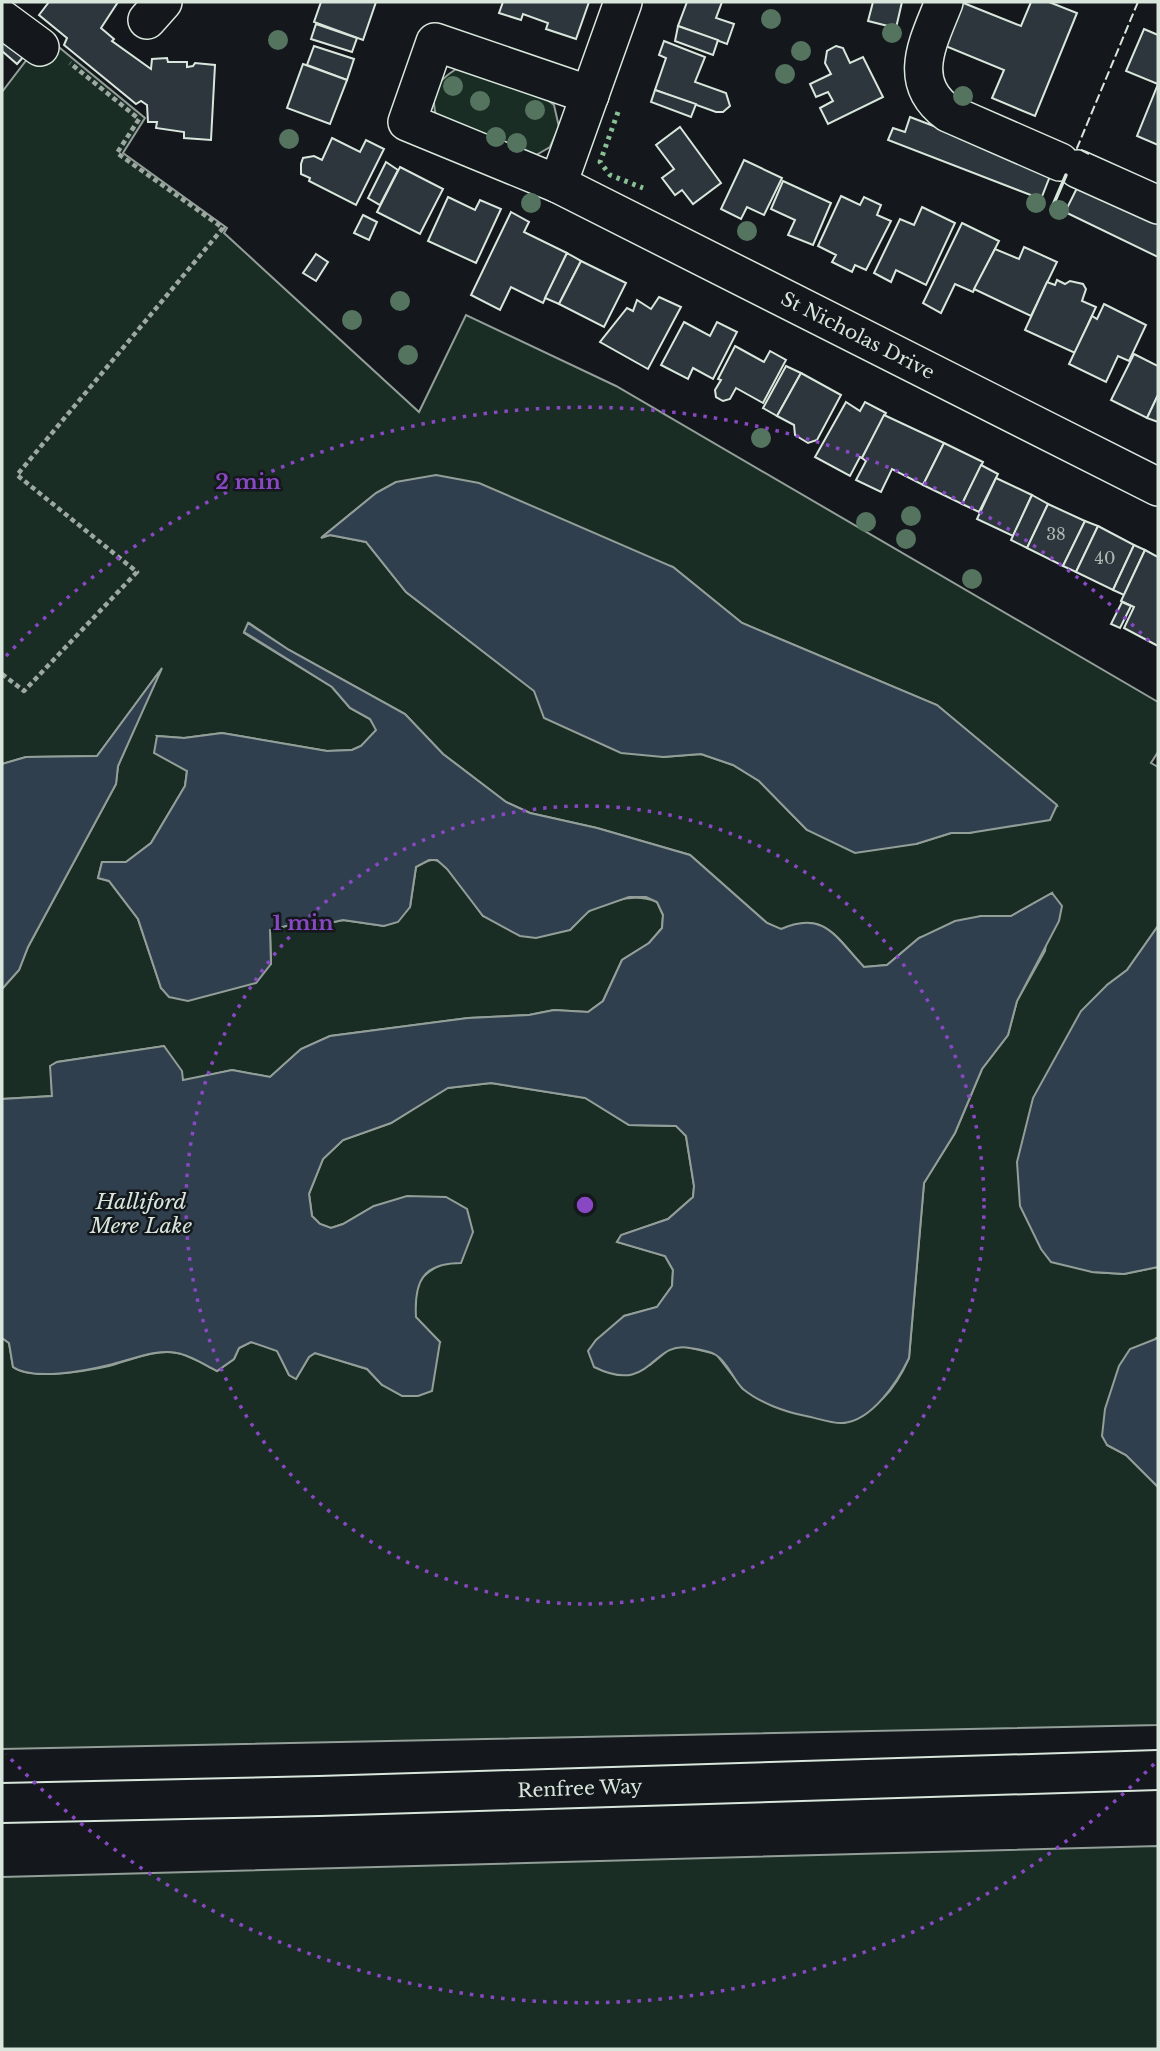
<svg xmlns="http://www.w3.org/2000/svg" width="1160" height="2051" viewBox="0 0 1160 2051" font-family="'Libre Baskerville',serif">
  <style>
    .green { fill: #1a2d24; stroke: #939e99; stroke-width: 2; fill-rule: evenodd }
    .water { fill: #2f3f4d; stroke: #939e99; stroke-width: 2 }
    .building { fill: #2c363c; stroke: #d8e6dc; stroke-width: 2 }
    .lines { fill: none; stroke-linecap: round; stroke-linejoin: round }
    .minor-casing { stroke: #d8e6dc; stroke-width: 40 }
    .major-casing { stroke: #d8e6dc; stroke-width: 42 }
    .path { stroke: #9da8a2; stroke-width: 4.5; stroke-dasharray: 5 3.5; stroke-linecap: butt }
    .minor { stroke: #14181c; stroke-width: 37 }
    .major { stroke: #14181c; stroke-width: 38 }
    .hedge { stroke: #8ac095; stroke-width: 5; stroke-dasharray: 3.5 5; stroke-linecap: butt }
    .fence { stroke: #d8e6dc; stroke-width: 2; stroke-dasharray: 9 3.5; stroke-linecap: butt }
    .wall { stroke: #d8e6dc; stroke-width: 3.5 }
    .tree { fill: #55745f }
    .ring { fill: none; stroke: #8948c3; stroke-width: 3.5; stroke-dasharray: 3.5 7 }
    .labels { text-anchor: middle; stroke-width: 5; stroke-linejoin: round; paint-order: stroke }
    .number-label { font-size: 16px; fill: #adbab4 }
    .street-label { font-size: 19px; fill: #d8e6dc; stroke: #14181c }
    .water-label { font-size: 21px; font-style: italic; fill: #d8e6dc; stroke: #14181c }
    .centre { fill: #8948c3; stroke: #14181c; stroke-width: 3.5 }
    .ring-label { font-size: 21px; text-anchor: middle; font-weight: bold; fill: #8948c3; stroke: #14181c; stroke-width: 5; stroke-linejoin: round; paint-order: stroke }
  </style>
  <rect width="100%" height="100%" fill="#14181c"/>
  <g class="green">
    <path d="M49,39L145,118L123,153L227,228L224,233L419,412L466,315L616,386L1158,702V752L1151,763L1158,767V926L1127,970L1107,985L1092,1272L1124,1274L1158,1267V1338H1156L1107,1445L1126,1455L1158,1487V1725L2,1749V1338L9,1343L13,1367C33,1381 85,1371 109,1366C128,1361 157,1348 177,1353C190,1355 205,1365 217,1371L234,1359L239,1348L251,1342L277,1350L289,1375L296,1379L309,1357L315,1353L367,1369L382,1385L440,1342L415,1317C414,1288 416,1275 445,1263L374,1206L343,1224L331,1228L320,1224L312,1216L309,1194L323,1159L343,1140L391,1123L447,1088L491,1083L586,1098L629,1125L677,1126L686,1136L694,1186L693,1197L668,1219L622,1235L617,1242L665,1256L673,1270L672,1286L657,1307L624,1316L650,1365L672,1347H687L716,1354L743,1389L844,1423C878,1408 894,1392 909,1358L924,1183L955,1133L982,1069L1008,1035L1017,1001L1045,951L1052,893L1011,916H981L919,938L887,965L864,967C836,937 825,910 781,930L767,923L690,855L597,828L530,813L506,802L443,754L405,714L289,650L249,623L244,633L332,687L350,708L370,719L377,730L361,746L352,750L327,751L222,733L184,738L157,736L187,771L185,786L151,843L126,862H102L98,878L109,881L138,919L161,988L271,964L270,930L298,923L320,925L343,920L384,926L410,907L416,867C423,863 430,858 438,861C453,868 472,902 483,916L570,930C576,924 583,914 591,910C611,900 636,893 657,902L663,915L662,928L649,943L622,960L603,1001L588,1012L554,1010L529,1015L468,1018L330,1036L301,1049L270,1077L232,1070L183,1081L164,1046L57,1062L51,1066L52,1096L2,1099V989L19,970L28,947L116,784L118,766L159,672L97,756L26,757L2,764V92L28,58ZM396,482L673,567L742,623L937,705L1057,806L970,833H951L916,844L807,830L759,781L733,765L701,754L663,757L535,691L406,592L366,542L330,535L322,537L376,493Z"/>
    <path d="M456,69L477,70L536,91L554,105L559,127L550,147L531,158L437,120C430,93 433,84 456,69Z"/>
    <polygon points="1158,1846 1158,2049 2,2049 2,1877"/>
  </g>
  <g class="water">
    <polygon points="436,475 479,483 673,567 742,623 937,705 1057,805 1050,820 969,833 951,833 916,844 855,853 807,830 759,781 733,765 701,754 663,757 621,753 544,718 534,691 406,592 366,542 330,535 321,538 376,493 396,482"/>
    <path d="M248,623L289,650L405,714L443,754L506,802L530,813L597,828L690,855L767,923L781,929C825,910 835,937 864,967L887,965L919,938L955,921L981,916H1011L1052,893L1062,906L1059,921L1017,1001L1008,1035L982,1069L955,1133L924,1183L909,1358C898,1381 872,1421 843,1423C832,1424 817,1418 806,1416C785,1412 760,1403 743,1389C733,1380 728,1362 716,1355C710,1351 697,1349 690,1348C650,1340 653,1396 594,1367L588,1351L596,1340L624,1316L657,1307L672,1286L673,1270L665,1256L617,1242L621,1235L668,1219L693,1197L694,1186L686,1136L676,1126L629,1125L585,1098L491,1083L448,1088L391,1123L343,1140L323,1159L309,1194L312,1216L320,1224L331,1228L343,1224L374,1206L407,1196L446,1197L467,1209L473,1232L461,1263C423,1263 414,1281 416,1317L440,1342L432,1391L418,1396H402L382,1385L367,1369L315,1353L309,1357L296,1379L289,1375L277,1351L251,1342L239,1348L234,1359L217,1371C205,1365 190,1355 177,1353C157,1348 128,1361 109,1365C85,1371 33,1381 13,1367L9,1343L2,1338V1099L52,1096L50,1066L57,1062L164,1046L182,1071L183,1080L232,1070L270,1077L301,1049L330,1036L468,1018L529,1015L554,1010L588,1012L603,1001L622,960L649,943L662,928L663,915L657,902L646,897H629L589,911L570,930L536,938L520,936L483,916L447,869L437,860H429L416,867L410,907L398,922L384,926L343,920L320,925L298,923L270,930L271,964L256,983L188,1001L169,997L161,988L138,919L109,881L98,878L102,862H126L151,843L185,786L187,771L154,753L157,736L184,738L222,733L327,751L352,750L361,746L376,730L370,719L350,708L332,687L244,632Z"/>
    <polygon points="162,668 118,766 116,784 28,947 19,970 2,989 2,764 26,757 97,756"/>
    <polygon points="1158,926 1158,1267 1124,1274 1092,1272 1051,1262 1041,1249 1020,1206 1017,1162 1033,1098 1081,1011 1107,985 1127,970"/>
    <polygon points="1158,1338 1158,1487 1126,1455 1107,1445 1102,1436 1105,1409 1119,1366 1130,1349"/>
  </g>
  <g class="building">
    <polygon points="49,2 118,2 101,28 114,39 112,41 151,69 152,59 167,58 168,62 187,62 187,67 193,66 195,63 215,65 211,140 184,138 184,132 156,128 157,122 148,122 147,105 141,101 136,104 64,45 67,38 39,15"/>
    <polygon points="321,2 376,2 363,40 314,22"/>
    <polygon points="503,2 589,2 576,39 546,29 548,23 523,14 521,20 499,13"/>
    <polygon points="687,2 722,2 716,18 734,24 727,44 678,26"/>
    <polygon points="873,2 902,2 896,28 868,21"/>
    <polygon points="961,2 1021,26 1031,2 1049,2 1077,13 1035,116 992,98 1004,70 943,45"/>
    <polygon points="316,24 357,38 352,52 311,39"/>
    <polygon points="678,26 718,40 713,55 675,41"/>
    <polygon points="1144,29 1158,35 1158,145 1137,136 1158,84 1126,71"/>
    <polygon points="2,35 25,55 17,64 2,51"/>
    <polygon points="664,41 705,57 695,82 726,93 730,106 723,112 716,112 655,90 666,58 659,55"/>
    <polygon points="314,46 354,59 347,80 307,65"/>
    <polygon points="836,46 843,48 850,63 863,57 883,97 828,124 820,108 833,101 828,92 816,97 810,84 831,74 825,63 827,51"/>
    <polygon points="303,64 347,80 330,124 287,108"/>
    <polygon points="655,90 696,104 691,117 651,102"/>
    <polygon points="910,117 1052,171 1041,199 888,140 893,128 905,132"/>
    <polygon points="680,127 721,183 693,204 682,190 675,195 662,178 674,169 656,145"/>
    <polygon points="332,138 360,152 366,140 384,149 356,205 309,181 310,178 301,174 301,164 303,158 314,156 322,160"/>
    <polygon points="744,160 782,178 764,215 747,207 741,219 721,209"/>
    <polygon points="386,162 398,170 380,205 368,198"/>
    <polygon points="400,167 443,189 420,234 377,212"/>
    <polygon points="783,181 831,203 813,245 788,235 795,220 771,209"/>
    <polygon points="1078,186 1158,224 1158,257 1065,212"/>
    <polygon points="841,196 860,205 864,197 881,205 877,215 891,221 866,270 855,265 852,272 832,262 836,255 818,246"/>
    <polygon points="448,197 475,210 480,200 501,209 476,263 428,241"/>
    <polygon points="922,207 955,223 926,285 896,270 891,282 874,273 900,219 914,225"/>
    <polygon points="511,212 529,222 524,232 567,253 543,303 511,287 500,310 471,295"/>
    <polygon points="363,215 377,222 369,240 354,233"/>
    <polygon points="962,223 999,241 973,292 955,284 941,313 923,303"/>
    <polygon points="1024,247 1057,262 1031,316 974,289 995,249 1019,259"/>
    <polygon points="567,253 581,261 559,304 545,298"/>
    <polygon points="316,254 328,262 316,281 303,273"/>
    <polygon points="581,261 626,283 604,327 559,304"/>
    <polygon points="1057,280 1065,284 1070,281 1083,284 1086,289 1082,301 1096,307 1075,353 1025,330 1047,282 1055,285"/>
    <polygon points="659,297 681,307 648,369 600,342 627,308 633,311 637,300 651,309"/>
    <polygon points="1104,304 1146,325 1129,361 1118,356 1106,382 1069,364 1092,316 1097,319"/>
    <polygon points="684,322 710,336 717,322 737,332 713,379 693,368 688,379 661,365"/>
    <polygon points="735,346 764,362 770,351 786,360 763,403 736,388 730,399 723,401 716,397 715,390 721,380 718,379"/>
    <polygon points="1134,354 1158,366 1158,395 1147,418 1111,400"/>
    <polygon points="786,366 801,373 777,416 763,408"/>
    <polygon points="801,373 841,395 817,440 808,443 795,435 794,425 777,416"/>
    <polygon points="1158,395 1158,422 1147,418"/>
    <polygon points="846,402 860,411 865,402 886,413 862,458 860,457 850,476 815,457"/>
    <polygon points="884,415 944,443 923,485 892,469 881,492 856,480 866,461 862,458"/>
    <polygon points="944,443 983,462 962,504 923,485"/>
    <polygon points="981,465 998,474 979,512 962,504"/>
    <polygon points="996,478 1032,495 1013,536 977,519"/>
    <polygon points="1032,495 1048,504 1027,548 1011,540"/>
    <polygon points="1048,504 1085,521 1063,566 1027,548"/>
    <polygon points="1085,521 1098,526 1076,572 1063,566"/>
    <polygon points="1098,526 1134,545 1113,590 1076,572"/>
    <polygon points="1134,545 1145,550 1124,595 1113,590"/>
    <polygon points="1145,550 1158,557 1158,646 1124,628 1134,607 1121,601"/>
    <polygon points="1122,602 1131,606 1120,628 1111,624"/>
  </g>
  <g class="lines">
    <g class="minor-casing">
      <g id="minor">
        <path d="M944,2C929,41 905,81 948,113L1060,162"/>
        <polyline points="2,19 40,47"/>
        <polyline points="147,20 163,2"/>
        <polyline points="590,95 435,42 407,122 558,184 1158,487"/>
        <polyline points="1078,169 1158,205"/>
        <polyline points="558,184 623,2"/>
      </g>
    </g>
    <g class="major-casing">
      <polyline id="major" points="2,1803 319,1796 1158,1770"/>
    </g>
    <polyline class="path" points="2,674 24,691 137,572 17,475 223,228 117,153 139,119 70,63"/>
    <use href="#minor" class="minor"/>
    <use href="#major" class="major"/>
    <polyline class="hedge" points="618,112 600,162 610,175 643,188"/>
    <polyline class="fence" points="1089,154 1077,148 1138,2"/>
    <polyline class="wall" points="1051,210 1066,175"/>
  </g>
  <g class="tree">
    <circle cx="771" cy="19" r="10"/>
    <circle cx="892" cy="33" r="10"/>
    <circle cx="278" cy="40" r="10"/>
    <circle cx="801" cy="51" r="10"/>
    <circle cx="785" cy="74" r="10"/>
    <circle cx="453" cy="86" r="10"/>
    <circle cx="963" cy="96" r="10"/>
    <circle cx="480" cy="101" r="10"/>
    <circle cx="535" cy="110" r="10"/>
    <circle cx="496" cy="137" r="10"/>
    <circle cx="289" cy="139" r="10"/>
    <circle cx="517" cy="143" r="10"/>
    <circle cx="531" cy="203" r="10"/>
    <circle cx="1036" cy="203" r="10"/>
    <circle cx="1059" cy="210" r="10"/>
    <circle cx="747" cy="231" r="10"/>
    <circle cx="400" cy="301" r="10"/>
    <circle cx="352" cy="320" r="10"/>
    <circle cx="408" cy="355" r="10"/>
    <circle cx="761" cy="438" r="10"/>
    <circle cx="911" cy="516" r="10"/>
    <circle cx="866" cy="522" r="10"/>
    <circle cx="906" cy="539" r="10"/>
    <circle cx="972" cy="579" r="10"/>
  </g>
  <g class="ring">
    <circle cx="585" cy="1205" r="399"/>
    <path d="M1154 1764A798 798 0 0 1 6 1754M6 656A798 798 0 0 1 1154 646"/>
  </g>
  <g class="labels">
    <g class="number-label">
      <text x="1056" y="540">38</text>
      <text x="1105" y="564">40</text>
    </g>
    <g class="street-label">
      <text transform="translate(858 335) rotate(27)" y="7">St Nicholas Drive</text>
      <text transform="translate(580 1788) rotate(-2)" y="7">Renfree Way</text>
    </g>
    <g class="water-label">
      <text x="141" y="1209">Halliford<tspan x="141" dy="24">Mere Lake</tspan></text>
    </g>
  </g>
  <circle cx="585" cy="1205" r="10" class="centre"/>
  <g class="ring-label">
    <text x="248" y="489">2 min</text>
    <text x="303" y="930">1 min</text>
  </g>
  <rect width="1160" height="2051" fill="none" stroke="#d8e6dc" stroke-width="7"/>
</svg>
